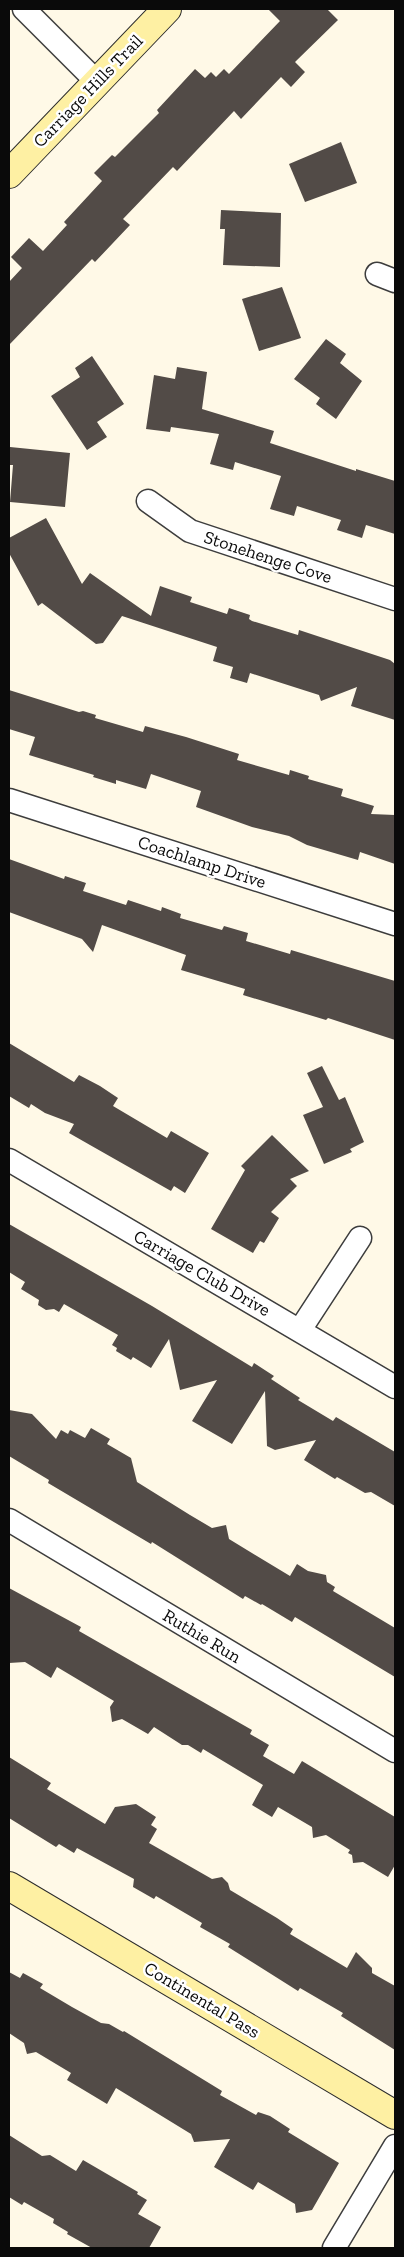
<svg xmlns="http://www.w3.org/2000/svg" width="404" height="2257" viewBox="0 0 404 2257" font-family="'Zilla Slab',serif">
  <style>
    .building { fill: #524b47 }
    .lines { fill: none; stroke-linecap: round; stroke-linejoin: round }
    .street-casing { stroke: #3d3d3d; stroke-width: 25 }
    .secondary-casing { stroke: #2c2c2c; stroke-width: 30 }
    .street { stroke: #fff; stroke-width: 22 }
    .secondary { stroke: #fef0a3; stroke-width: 28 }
    .labels { text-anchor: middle; stroke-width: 5; stroke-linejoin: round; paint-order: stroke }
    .street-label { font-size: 18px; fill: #0a0a0a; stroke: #fff }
  </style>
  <rect width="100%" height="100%" fill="#fff9e7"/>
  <g class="building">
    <polygon points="268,9 327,9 338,20 295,62 305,72 291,87 281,77 241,119 234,111 177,171 173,167 123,219 130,225 95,262 92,259 9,345 9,282 22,268 11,257 29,238 43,251 67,225 64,222 102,181 94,173 112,155 115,157 159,113 157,110 195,69 205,78 211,72 216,77 224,69 229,74 280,21"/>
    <polygon points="341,142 357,183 305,202 289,164"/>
    <polygon points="221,210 281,213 280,267 223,265 225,229 220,229"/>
    <polygon points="282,287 301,338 259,351 242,299"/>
    <polygon points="326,339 346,354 340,363 362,381 336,419 316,404 320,398 294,379"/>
    <polygon points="92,356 124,404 97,422 107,437 87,450 51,396 80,377 75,368"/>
    <polygon points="177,367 207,372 202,409 274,431 270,443 356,471 356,469 395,481 395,534 366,525 362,538 337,530 341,520 297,506 294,516 270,509 281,476 235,462 233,470 210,464 219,434 171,427 170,432 146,429 154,375 175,379"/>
    <polygon points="10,447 70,453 65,507 10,502 13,465 9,465"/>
    <polygon points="46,518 82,584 90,573 151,616 160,586 192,597 190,602 227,614 229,608 250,615 249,619 252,621 298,635 299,630 390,660 395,664 395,720 351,706 357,687 321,701 319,695 250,673 247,683 230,678 233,667 213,661 217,647 122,616 103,643 96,644 42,603 38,606 9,553 9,538"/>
    <polygon points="9,690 79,712 83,711 96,715 95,718 143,732 145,726 186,737 239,754 237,760 289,775 290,770 309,776 308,779 343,789 341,796 374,806 371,814 395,815 395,864 360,852 358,860 307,845 289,836 252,827 196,807 201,791 151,774 146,789 116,780 116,784 93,777 94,775 29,755 35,737 9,729"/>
    <polygon points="9,859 64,879 65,876 86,883 83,891 126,905 128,900 161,911 162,907 181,914 180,918 222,930 224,926 248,933 246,941 290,954 291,950 395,981 395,1040 328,1018 326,1020 243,995 245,989 181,970 186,955 102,925 93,952 82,939 9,912"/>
    <polygon points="9,1043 74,1082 79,1075 100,1086 118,1098 113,1106 167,1138 171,1131 209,1153 185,1193 174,1186 171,1191 90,1145 69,1133 74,1124 45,1113 31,1104 29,1108 9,1096"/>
    <polygon points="322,1066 339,1100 345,1097 364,1142 350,1149 352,1152 324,1164 303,1115 323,1107 307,1073"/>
    <polygon points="272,1135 309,1171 290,1179 297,1186 271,1212 279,1218 264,1243 260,1241 253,1253 211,1229 245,1170 241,1166"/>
    <polygon points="9,1224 152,1306 252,1367 254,1363 274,1376 271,1379 300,1398 298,1400 333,1421 336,1417 395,1452 395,1506 371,1492 365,1493 337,1477 335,1479 304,1460 316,1440 275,1450 267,1446 265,1391 232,1444 192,1421 217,1380 180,1390 169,1339 151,1368 133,1357 131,1360 116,1351 117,1348 112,1345 118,1335 64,1304 59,1312 54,1309 46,1310 38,1305 39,1300 21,1289 25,1282 9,1272"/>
    <polygon points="9,1410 32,1414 56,1439 61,1430 68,1434 70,1430 85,1438 91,1428 110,1439 107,1444 131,1458 137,1482 190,1515 212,1528 226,1525 229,1539 290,1576 297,1564 308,1571 326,1575 327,1582 335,1587 333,1591 395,1628 395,1677 295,1617 292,1622 262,1604 261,1605 245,1596 243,1599 152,1542 151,1544 48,1483 49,1480 9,1456"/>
    <polygon points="9,1588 81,1627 79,1631 252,1730 250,1734 269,1745 263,1756 294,1774 302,1761 395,1817 395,1865 388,1877 363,1862 353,1863 352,1855 348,1853 350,1850 326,1835 313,1838 312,1827 278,1807 272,1817 252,1805 263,1785 203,1749 201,1753 188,1745 182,1745 154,1727 148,1734 122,1719 112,1722 110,1707 114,1701 57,1667 51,1678 25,1662 9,1663"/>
    <polygon points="9,1757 51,1783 47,1789 105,1824 115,1807 136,1804 156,1817 151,1825 157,1829 149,1843 212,1879 222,1877 228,1883 230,1890 277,1918 293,1929 290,1934 347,1968 356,1952 372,1968 372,1973 395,1986 395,2050 341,2016 343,2013 300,1988 298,1991 228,1947 230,1944 200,1927 202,1923 156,1896 154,1899 133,1887 134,1879 77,1848 74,1853 59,1844 56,1847 9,1818"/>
    <polygon points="9,1972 20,1978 23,1973 43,1984 40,1988 72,2007 101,2023 109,2024 123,2032 124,2031 222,2091 220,2095 256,2115 258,2112 270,2116 290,2129 288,2132 339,2163 312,2210 296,2213 295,2204 258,2182 253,2190 214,2167 230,2139 194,2142 191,2134 116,2088 107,2104 67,2080 71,2073 36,2052 27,2054 24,2043 9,2033"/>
    <polygon points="9,2135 42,2156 50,2155 76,2171 83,2160 138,2192 137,2194 147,2200 138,2214 161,2227 149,2248 92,2248 67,2234 68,2232 53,2223 54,2219 24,2202 22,2205 9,2197"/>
  </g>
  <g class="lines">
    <g class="street-casing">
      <g id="street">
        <polyline points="24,9 97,82"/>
        <polyline points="377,274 395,281"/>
        <polyline points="148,501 190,531 395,599"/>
        <polyline points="9,800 395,924"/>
        <polyline points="9,1160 395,1387"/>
        <polyline points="300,1330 360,1238"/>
        <polyline points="9,1520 395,1751"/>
        <polyline points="334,2248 395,2146"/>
      </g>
    </g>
    <g class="secondary-casing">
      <g id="secondary">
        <polyline points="9,174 167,9"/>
        <polyline points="9,1886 395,2115"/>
      </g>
    </g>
    <use href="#street" class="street"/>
    <use href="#secondary" class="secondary"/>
  </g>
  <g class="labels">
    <g class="street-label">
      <text transform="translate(88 91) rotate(-46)" y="6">Carriage Hills Trail</text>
      <text transform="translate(268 557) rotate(18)" y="6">Stonehenge Cove</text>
      <text transform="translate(202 862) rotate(18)" y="6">Coachlamp Drive</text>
      <text transform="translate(202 1273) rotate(30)" y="6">Carriage Club Drive</text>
      <text transform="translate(202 1636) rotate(31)" y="6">Ruthie Run</text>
      <text transform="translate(202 2000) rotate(31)" y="6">Continental Pass</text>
    </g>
  </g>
  <rect width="404" height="2257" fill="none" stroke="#0a0a0a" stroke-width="20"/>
</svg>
